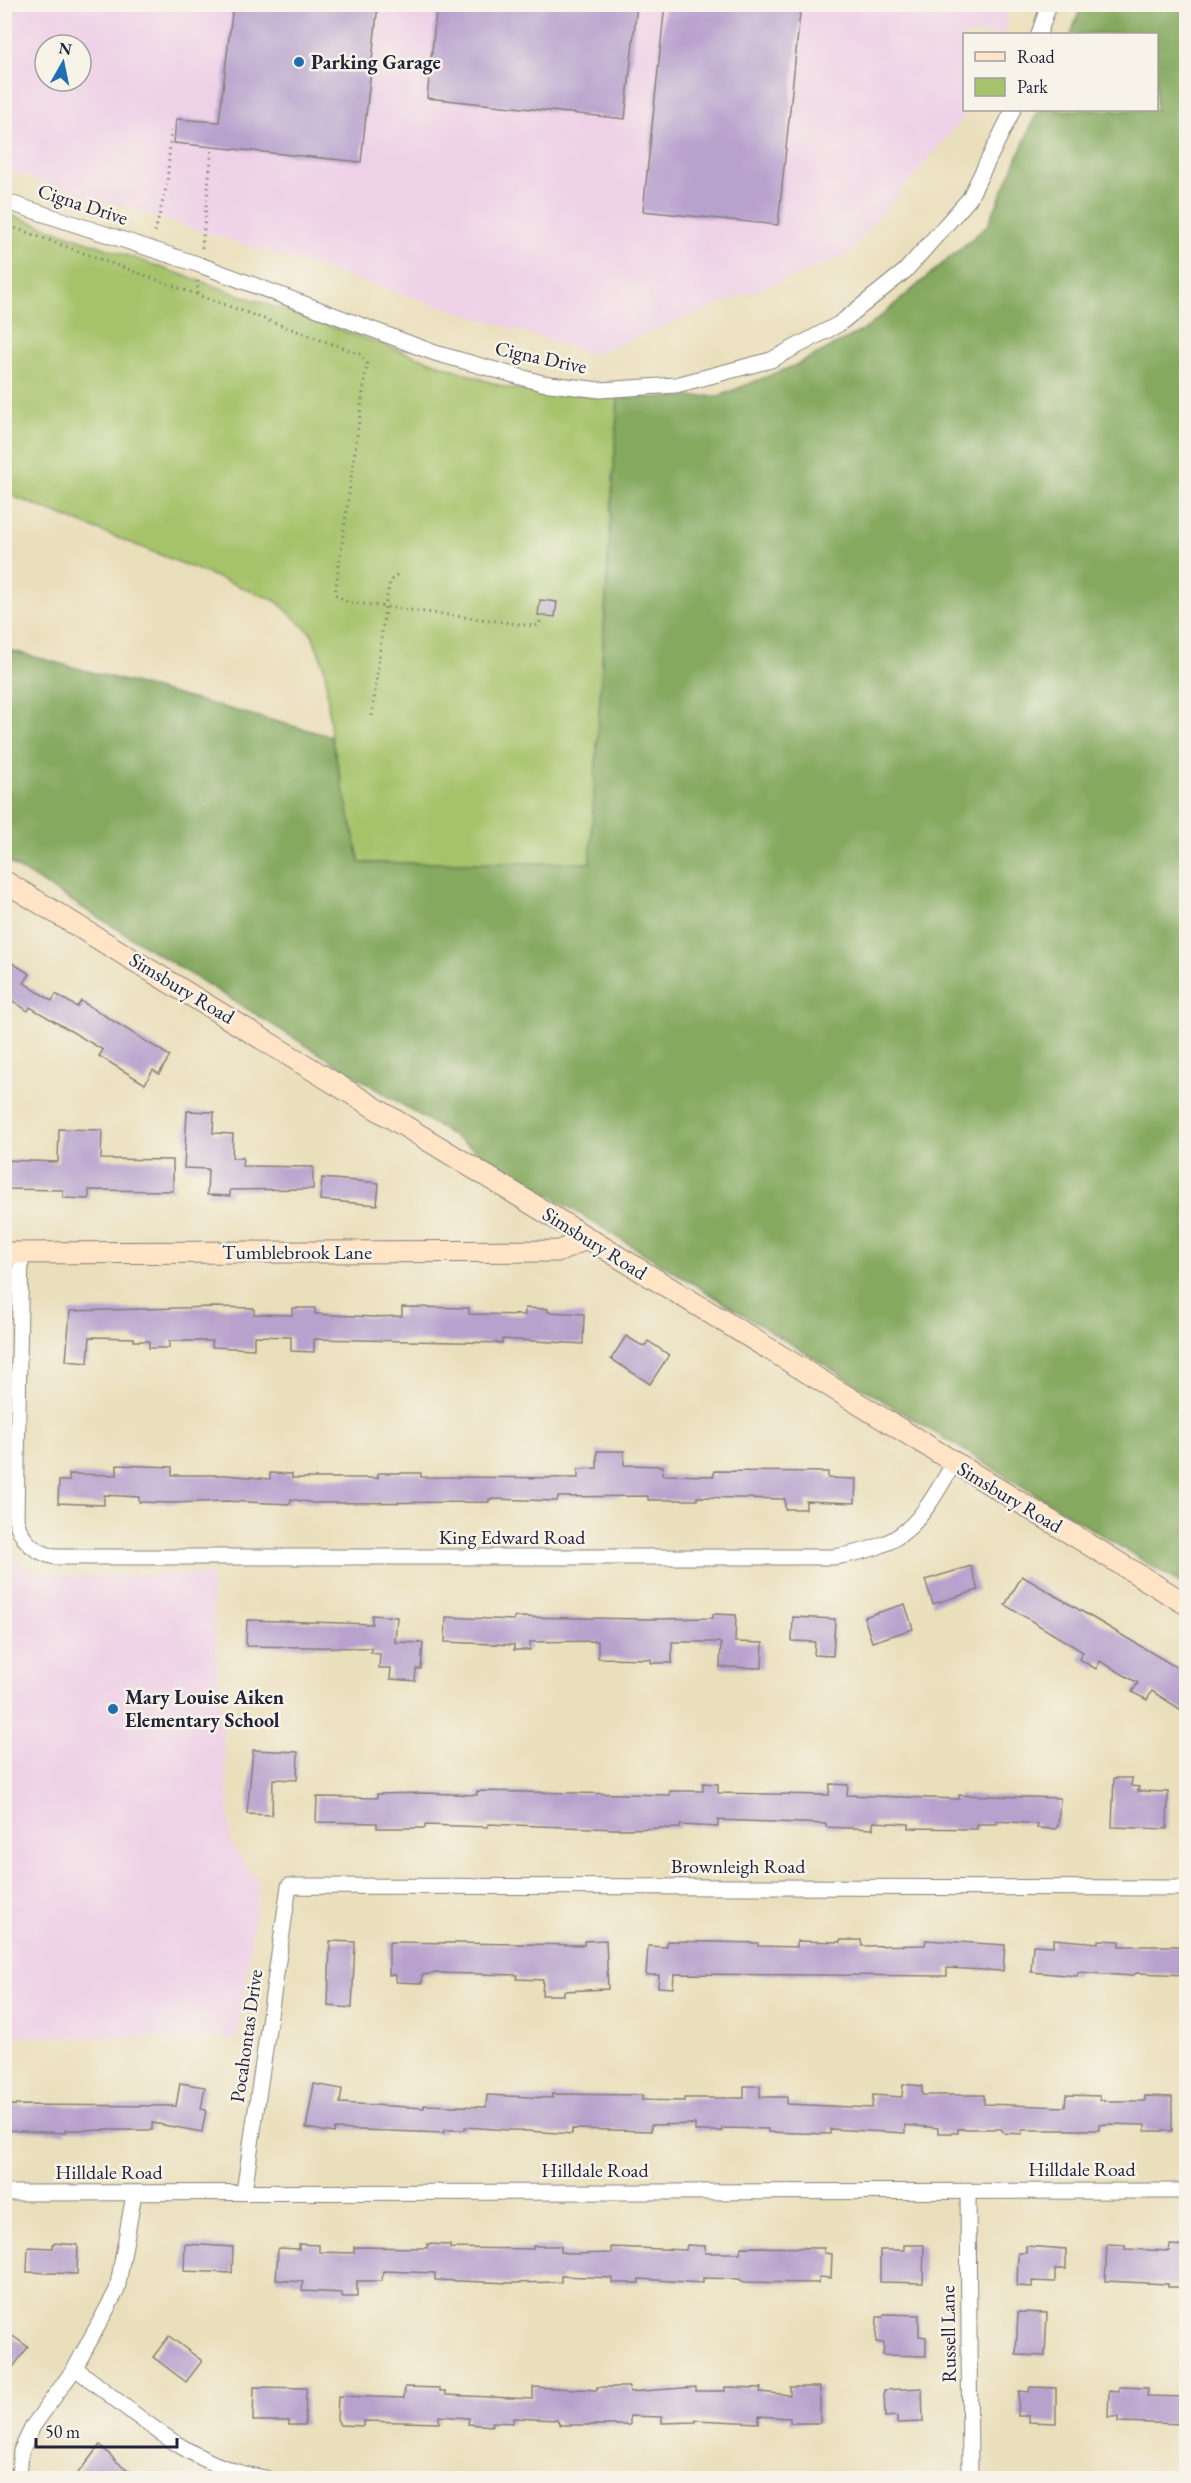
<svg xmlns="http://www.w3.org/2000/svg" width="1191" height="2483" viewBox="0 0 1191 2483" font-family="'EB Garamond',serif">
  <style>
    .built { fill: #eed0e7; fill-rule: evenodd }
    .green { fill: #a6c36a; stroke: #647252; stroke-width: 1.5 }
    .forest { fill: #84a95e; stroke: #53664c; stroke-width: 1.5 }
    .building { fill: #b7a1cd }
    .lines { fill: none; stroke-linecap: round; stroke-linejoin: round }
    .street-casing { stroke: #86807b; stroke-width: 17 }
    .secondary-casing { stroke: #86807b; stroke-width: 23 }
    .path { stroke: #86807b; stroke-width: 3; stroke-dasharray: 1.5 4.5; stroke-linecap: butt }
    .street { stroke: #fff; stroke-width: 15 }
    .secondary { stroke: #ffe4c6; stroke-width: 21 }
    .poi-dot { fill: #1f6fb2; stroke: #f7f3e8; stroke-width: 2 }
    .labels { text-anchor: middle; stroke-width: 5; stroke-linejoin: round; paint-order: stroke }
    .poi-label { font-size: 20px; font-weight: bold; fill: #22223b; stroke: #f7f3e8; text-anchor: start }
    .street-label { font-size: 20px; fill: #22223b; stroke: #f7f3e8 }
  </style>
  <rect width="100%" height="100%" fill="#f7f3e8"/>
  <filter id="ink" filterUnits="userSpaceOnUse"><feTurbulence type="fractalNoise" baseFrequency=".0167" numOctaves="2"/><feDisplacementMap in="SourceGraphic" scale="12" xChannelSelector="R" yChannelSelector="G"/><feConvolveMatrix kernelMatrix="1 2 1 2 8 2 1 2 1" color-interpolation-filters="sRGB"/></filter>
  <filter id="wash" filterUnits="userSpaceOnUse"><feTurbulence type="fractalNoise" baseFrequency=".008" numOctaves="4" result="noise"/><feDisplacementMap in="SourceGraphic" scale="24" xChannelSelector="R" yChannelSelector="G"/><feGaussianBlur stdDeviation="1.35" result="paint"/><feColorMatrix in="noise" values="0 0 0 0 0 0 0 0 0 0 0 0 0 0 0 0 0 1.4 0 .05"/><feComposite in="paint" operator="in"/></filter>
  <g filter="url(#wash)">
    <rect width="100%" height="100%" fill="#eadfbb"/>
    <g class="built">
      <path d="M4,5H1010L1005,34H964V110H970L847,255L593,354L5,170ZM45,45H81V81H45Z"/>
      <polygon points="5,1548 22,1565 45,1573 68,1576 211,1574 231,1843 259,1884 238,2039 5,2037"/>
    </g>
    <polygon class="green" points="5,213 507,388 618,398 590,863 360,863 331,736 325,670 312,634 276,601 5,493"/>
    <polygon class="forest" points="1082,4 1186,5 1186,1587 5,860 5,649 331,736 360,863 590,863 618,398 719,396 798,364 867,328 988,225 1038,110 1156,110 1156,34 1071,34"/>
    <g id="blocks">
      <g class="building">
        <polygon points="233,4 378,4 361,162 174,143 176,119 219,122"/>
        <polygon points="437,4 637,4 625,119 427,98"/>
        <polygon points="665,4 801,4 778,225 643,211"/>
        <polygon points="540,600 557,602 555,617 538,615"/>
        <polygon points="4,958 30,974 24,983 52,1001 56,994 77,1007 81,1001 170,1056 159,1074 153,1070 145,1084 99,1056 103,1050 30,1007 28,1011 4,995"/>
        <polygon points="187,1111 214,1112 213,1133 233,1134 232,1158 243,1158 242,1166 313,1167 313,1189 230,1190 230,1196 207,1195 208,1169 184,1168"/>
        <polygon points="59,1129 102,1130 101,1159 173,1160 173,1191 89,1190 89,1199 63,1198 63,1190 4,1189 4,1160 58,1162"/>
        <polygon points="322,1178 379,1183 377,1205 320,1200"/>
        <polygon points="213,1307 254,1308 254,1314 292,1315 292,1308 315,1308 315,1314 374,1317 402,1316 402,1307 469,1308 469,1314 525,1315 525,1308 548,1309 548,1312 584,1314 583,1344 502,1339 502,1343 314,1339 314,1352 291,1351 291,1337 254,1336 254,1349 212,1347 212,1341 169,1341 169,1348 149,1348 149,1341 134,1341 134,1338 90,1337 88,1363 66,1361 70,1311"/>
        <polygon points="626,1336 644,1347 648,1341 669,1355 650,1384 611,1359"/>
        <polygon points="597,1451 624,1451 624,1465 663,1466 662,1475 714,1476 714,1471 828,1472 828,1478 856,1479 855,1503 806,1501 806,1509 785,1509 785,1499 697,1497 697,1500 648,1500 648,1496 558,1497 557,1501 489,1499 489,1502 314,1503 291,1499 290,1504 226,1501 171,1503 139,1502 139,1497 104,1495 104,1505 58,1503 59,1481 69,1481 69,1474 117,1475 117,1465 172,1467 172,1475 226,1475 270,1479 270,1473 292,1474 292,1478 378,1478 378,1473 421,1473 421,1477 578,1478 578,1469 597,1468"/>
        <polygon points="971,1566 978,1590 933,1604 925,1580"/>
        <polygon points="1022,1576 1186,1673 1186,1713 1152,1691 1147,1700 1132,1692 1138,1683 1100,1661 1096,1669 1079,1659 1083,1652 1005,1605"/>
        <polygon points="905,1604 913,1629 872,1642 864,1617"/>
        <polygon points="713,1614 736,1615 735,1642 763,1643 762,1668 720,1667 721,1644 718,1642 672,1642 672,1663 651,1663 651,1659 598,1658 598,1641 530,1642 530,1650 514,1650 514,1645 445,1642 446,1617 514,1620 514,1617 651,1619 713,1618"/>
        <polygon points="372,1615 397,1617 395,1642 423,1643 421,1669 416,1669 415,1681 390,1679 391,1668 379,1668 380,1654 371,1653 371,1648 246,1646 247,1620 372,1624"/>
        <polygon points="793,1617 835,1619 833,1656 814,1655 815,1642 792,1641"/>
        <polygon points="253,1750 298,1752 297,1780 273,1779 272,1815 247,1814"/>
        <polygon points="1114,1778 1132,1778 1131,1786 1139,1787 1138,1791 1168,1792 1167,1829 1112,1827"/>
        <polygon points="703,1783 718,1784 718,1793 829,1795 830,1784 848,1785 847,1795 959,1799 959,1795 1060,1798 1058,1826 1055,1829 1037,1828 1038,1824 997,1821 997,1824 977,1824 977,1829 909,1828 909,1824 873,1822 873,1829 826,1827 826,1824 718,1820 718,1827 680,1825 680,1828 616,1829 488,1824 488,1827 425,1825 425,1828 377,1828 377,1823 316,1822 317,1797 377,1798 377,1794 425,1793 477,1795 477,1791 670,1795 670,1791 703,1791"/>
        <polygon points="1053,1939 1098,1943 1098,1940 1120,1941 1119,1946 1186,1946 1186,1975 1137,1973 1131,1976 1078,1972 1077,1976 1031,1972 1033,1945 1053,1946"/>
        <polygon points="606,1940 608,1989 564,1991 564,1995 542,1995 543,1980 517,1979 518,1975 436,1973 422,1975 422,1983 396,1982 396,1975 389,1975 389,1942 584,1945 584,1941"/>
        <polygon points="840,1940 861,1940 862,1946 925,1945 926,1940 1005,1945 1003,1971 947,1968 947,1976 674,1974 673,1988 658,1987 659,1975 646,1975 648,1946 667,1947 667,1941 758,1943 758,1946 797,1947 797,1941 840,1942"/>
        <polygon points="330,1941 355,1942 352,2008 328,2006"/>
        <polygon points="180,2083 205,2087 201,2109 206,2110 202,2132 152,2123 152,2130 65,2130 65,2133 4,2130 4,2105 176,2106"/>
        <polygon points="314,2084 342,2089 340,2103 424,2108 424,2105 486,2107 487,2095 552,2098 552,2094 642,2095 642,2100 684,2101 684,2098 744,2098 744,2086 760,2086 760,2097 787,2097 787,2104 872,2108 873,2095 902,2097 903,2084 922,2086 922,2095 984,2095 984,2104 1065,2107 1066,2095 1100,2096 1100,2100 1107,2101 1145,2101 1145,2096 1172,2097 1172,2131 1145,2131 1145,2125 1106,2124 1099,2125 1099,2130 1022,2130 1022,2134 1004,2133 1001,2129 958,2129 958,2133 938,2133 938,2128 905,2125 905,2133 830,2129 830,2134 768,2132 768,2129 722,2128 722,2131 695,2131 695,2124 651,2125 651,2131 572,2129 572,2134 465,2127 465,2130 444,2130 444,2133 335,2129 334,2133 306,2128"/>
        <polygon points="53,2243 78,2245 77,2274 27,2272 28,2247 53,2248"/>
        <polygon points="185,2244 233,2247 232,2273 184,2271"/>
        <polygon points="299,2244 319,2245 319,2252 354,2253 354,2247 427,2248 427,2244 450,2245 450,2248 533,2249 533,2246 561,2246 561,2252 575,2254 611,2253 611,2247 686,2250 687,2245 705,2246 705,2253 740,2253 741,2247 824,2248 824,2253 832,2254 831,2278 819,2277 819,2283 744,2282 739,2279 703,2278 703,2283 639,2279 639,2283 612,2283 612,2278 561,2276 561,2282 510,2283 435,2280 435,2273 383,2271 382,2281 357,2281 357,2297 342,2297 342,2293 302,2291 303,2282 276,2280 278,2248 299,2249"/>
        <polygon points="1107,2244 1125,2245 1125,2249 1169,2251 1170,2245 1186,2246 1186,2272 1183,2272 1182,2287 1168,2287 1168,2284 1105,2281"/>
        <polygon points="904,2245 924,2245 923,2283 880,2282 880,2250 904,2250"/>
        <polygon points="1026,2246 1066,2249 1066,2269 1055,2269 1055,2282 1032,2281 1032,2287 1017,2286 1018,2253 1026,2253"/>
        <polygon points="1018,2312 1047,2313 1045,2356 1016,2355"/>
        <polygon points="884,2314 919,2315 919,2336 926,2337 926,2356 883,2355 884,2343 876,2342 877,2317 883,2317"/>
        <polygon points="4,2330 28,2347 14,2366 4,2359"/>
        <polygon points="169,2336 202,2361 186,2382 153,2357"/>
        <polygon points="254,2387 306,2388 305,2425 289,2425 289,2421 253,2421"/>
        <polygon points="405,2387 440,2388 440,2391 446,2391 446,2395 533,2399 533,2387 597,2390 597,2387 629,2387 630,2392 696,2387 696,2391 725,2391 725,2387 761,2388 760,2392 790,2395 790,2387 820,2387 820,2423 790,2423 790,2418 759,2416 759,2423 696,2420 696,2422 662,2423 662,2417 630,2416 630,2425 560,2425 557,2420 513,2418 513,2423 492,2422 492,2426 468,2424 469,2418 439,2416 439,2423 364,2421 364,2426 340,2425 337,2419 338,2396 404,2398"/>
        <polygon points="1030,2387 1056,2388 1056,2423 1029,2422 1029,2416 1018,2416 1019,2391 1029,2392"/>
        <polygon points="1119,2387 1148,2388 1147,2396 1186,2397 1186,2424 1118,2422 1118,2417 1108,2417 1109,2391 1119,2392"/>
        <polygon points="922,2388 923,2422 897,2423 897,2416 885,2417 884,2390"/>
        <polygon points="100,2445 116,2461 139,2478 74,2478"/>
      </g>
    </g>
  </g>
  <g filter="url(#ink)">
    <use href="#blocks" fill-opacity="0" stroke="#86807b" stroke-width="1.5"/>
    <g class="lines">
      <g class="street-casing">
        <g id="street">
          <polyline points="1039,34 1049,4"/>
          <polyline points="4,201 200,265 435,353 542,383 600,390 676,385 771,360 839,324 905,271 969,199 1013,110"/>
          <path d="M21,1253L16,1519C21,1541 34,1552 55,1557H834C907,1546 918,1524 954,1463"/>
          <polyline points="968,2190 970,2478"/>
          <polyline points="244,2192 289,1886 1186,1888"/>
          <polyline points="4,2193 1186,2191"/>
          <path d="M75,2368C134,2412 191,2468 265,2478"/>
          <polyline points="19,2478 21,2451 33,2426 75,2368 117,2290 134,2194"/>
        </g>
      </g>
      <g class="secondary-casing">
        <g id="secondary">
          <polyline points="4,881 1186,1604"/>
          <polyline points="4,1253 560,1251 587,1238"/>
        </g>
      </g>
      <g class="path">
        <polyline points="4,224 360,354 367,364 335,594 347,602 534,626 539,625 541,619"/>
        <polyline points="155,232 167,184 171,131"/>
        <polyline points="202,248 212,148"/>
        <polyline points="197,294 198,281"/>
        <polyline points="372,716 385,607 390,581 399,573"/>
      </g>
      <use href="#street" class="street"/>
      <use href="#secondary" class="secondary"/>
    </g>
  </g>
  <g class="poi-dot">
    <circle cx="299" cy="62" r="6"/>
    <circle cx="113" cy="1709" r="6"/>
  </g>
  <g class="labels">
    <g class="poi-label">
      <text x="311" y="69">Parking Garage</text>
      <text x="125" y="1704">Mary Louise Aiken<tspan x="125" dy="23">Elementary School</tspan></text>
    </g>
    <g class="street-label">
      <text transform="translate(83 204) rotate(18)" y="7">Cigna Drive</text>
      <text transform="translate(541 357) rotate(12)" y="7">Cigna Drive</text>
      <text transform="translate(182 988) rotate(31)" y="7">Simsbury Road</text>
      <text transform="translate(595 1243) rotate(32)" y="7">Simsbury Road</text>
      <text x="297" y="1259">Tumblebrook Lane</text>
      <text transform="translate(1010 1497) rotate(31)" y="7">Simsbury Road</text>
      <text x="512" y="1544">King Edward Road</text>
      <text x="738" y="1873">Brownleigh Road</text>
      <text transform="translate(246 2036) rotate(-82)" y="7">Pocahontas Drive</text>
      <text x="1082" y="2176">Hilldale Road</text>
      <text x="595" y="2177">Hilldale Road</text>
      <text x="109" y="2179">Hilldale Road</text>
      <text transform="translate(948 2334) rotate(-91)" y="7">Russell Lane</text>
    </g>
  </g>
  <rect width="1191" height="2483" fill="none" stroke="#f7f3e8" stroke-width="24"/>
  <rect x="963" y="33" width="195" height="78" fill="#f7f3e8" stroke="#a29fa3" stroke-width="1.5"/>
  <rect x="975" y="52" width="30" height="9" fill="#ffe4c6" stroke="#a29fa3" stroke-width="1.5"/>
  <text x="1017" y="63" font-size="18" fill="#22223b">Road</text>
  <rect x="975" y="78" width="30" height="18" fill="#a6c36a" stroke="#a29fa3" stroke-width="1.5"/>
  <text x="1017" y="93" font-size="18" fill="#22223b">Park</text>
  <g transform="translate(63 63) rotate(9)"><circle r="28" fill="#f7f3e8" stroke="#a29fa3" stroke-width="1.5"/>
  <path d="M0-4.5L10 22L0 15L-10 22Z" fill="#1f6fb2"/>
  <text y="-9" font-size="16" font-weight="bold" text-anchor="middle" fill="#22223b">N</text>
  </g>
  <path d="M36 2438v9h141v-9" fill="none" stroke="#22223b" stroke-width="3"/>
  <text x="45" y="2438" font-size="18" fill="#22223b" stroke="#f7f3e8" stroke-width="4.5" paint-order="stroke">50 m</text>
</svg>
